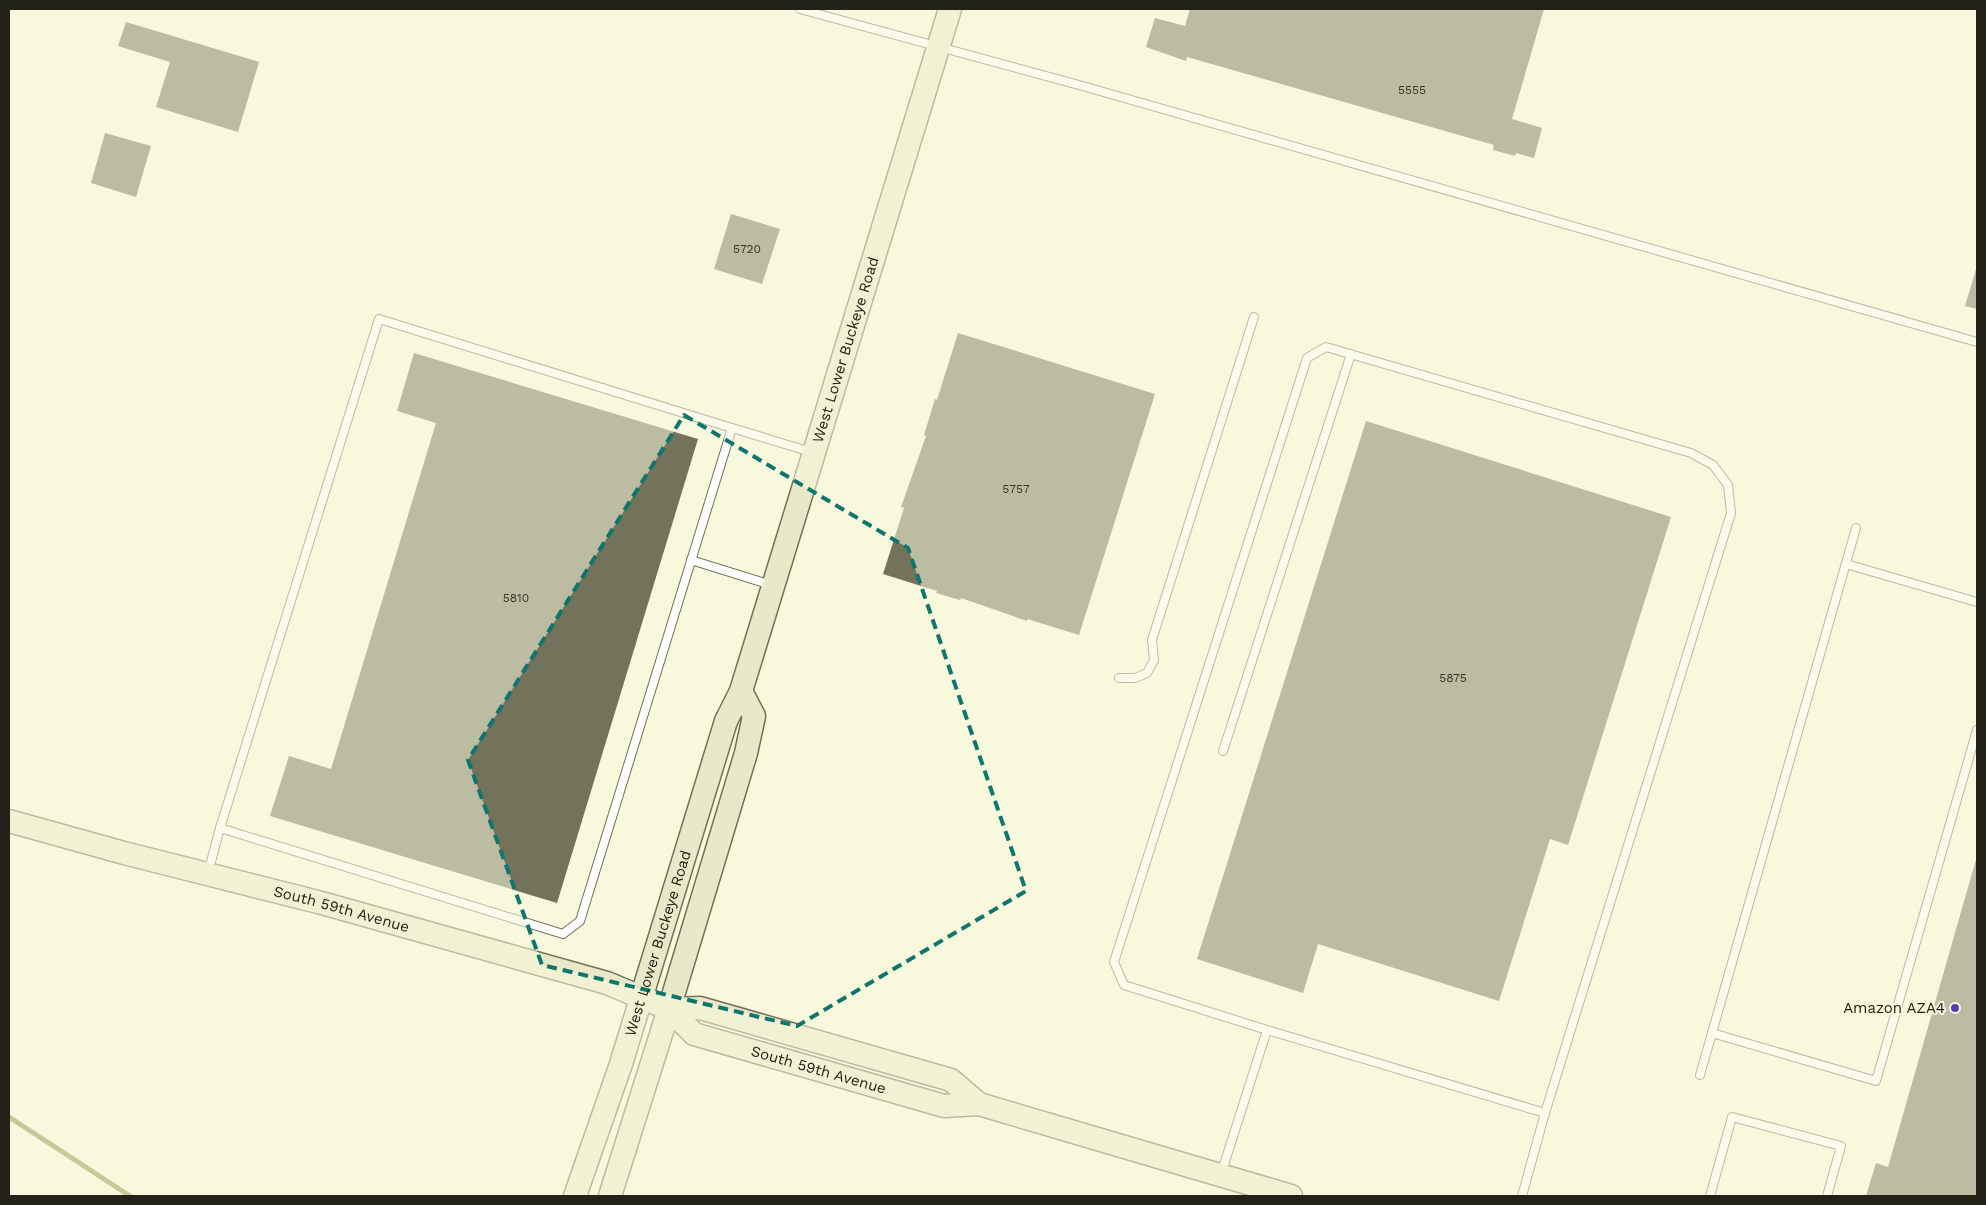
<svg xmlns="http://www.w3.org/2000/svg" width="1986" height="1205" viewBox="0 0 1986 1205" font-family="'Work Sans',sans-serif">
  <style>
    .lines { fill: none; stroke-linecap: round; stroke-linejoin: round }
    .stream { stroke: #918f44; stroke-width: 5 }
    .building { fill: #73735b }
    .service-casing { stroke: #717259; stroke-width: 10 }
    .secondary-casing { stroke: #717259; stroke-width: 25 }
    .service { stroke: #fff; stroke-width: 8 }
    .secondary { stroke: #e9e9c9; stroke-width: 22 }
    .marked { fill: none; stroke: #0f766e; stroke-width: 4; stroke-dasharray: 10 6; stroke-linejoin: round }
    .poi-dot { fill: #573bb3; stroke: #f7f8dc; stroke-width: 2 }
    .labels { text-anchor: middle; stroke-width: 4; stroke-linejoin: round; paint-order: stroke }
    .number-label { font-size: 12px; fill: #363629 }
    .street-label { font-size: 15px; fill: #222218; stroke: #f7f8dc }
    .poi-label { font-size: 15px; fill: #222218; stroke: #f7f8dc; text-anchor: end }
  </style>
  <rect width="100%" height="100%" fill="#f7f8dc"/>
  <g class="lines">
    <polyline class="stream" points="9,1117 130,1196"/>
  </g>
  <g class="building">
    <polygon points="1190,9 1544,9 1512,119 1542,128 1534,158 1516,153 1515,156 1493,150 1494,145 1187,57 1186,61 1146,47 1155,18 1185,26"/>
    <polygon points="126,22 259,62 238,132 156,107 170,62 118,46"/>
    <polygon points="105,133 151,146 136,197 91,183"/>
    <polygon points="731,214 780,229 762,284 714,269"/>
    <polygon points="1977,266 1977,309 1965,306"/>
    <polygon points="958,333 1155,394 1079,635 1027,619 1027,621 961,598 960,600 936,593 937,591 883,574 904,508 901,507 926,436 924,435 935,399 937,400"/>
    <polygon points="414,353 698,439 557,903 270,816 289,756 331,769 436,423 397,411"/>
    <polygon points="1366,421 1671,517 1568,845 1550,839 1499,1001 1318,944 1303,993 1197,959"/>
    <polygon points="1977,856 1977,1196 1866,1196 1876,1163 1888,1167"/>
  </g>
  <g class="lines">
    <g class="service-casing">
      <g id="service">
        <polyline points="800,9 1079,85 1977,342"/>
        <polyline points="691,560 771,585"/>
        <polyline points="1846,564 1977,602"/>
        <polyline points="1119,678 1135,678 1147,673 1154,660 1152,640 1254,317"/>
        <polyline points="1223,751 1351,354"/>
        <polyline points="220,828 379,319 732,428"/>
        <polyline points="208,873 220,828 563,934 580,921 732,428 811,452"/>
        <polyline points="1267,1030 1124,985 1114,962 1307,358 1326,347 1691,453 1713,465 1728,485 1731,513 1545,1113"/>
        <polyline points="1712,1033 1876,1081 1977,730"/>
        <polyline points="1700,1075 1856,528"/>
        <polyline points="1221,1174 1267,1030 1545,1113 1522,1196"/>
        <polyline points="1710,1196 1732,1117 1841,1146 1827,1196"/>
      </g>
    </g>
    <g class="secondary-casing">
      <g id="secondary">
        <path id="s1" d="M9,821L124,853L318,902L607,983L669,1009L700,1008L951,1080L979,1104"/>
        <path id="s2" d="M669,1009L694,1034L944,1106L979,1104L1291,1196"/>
        <path id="s3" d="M575,1196L621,1064L726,721L741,691L950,9"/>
        <polyline points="610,1196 669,1009 746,753 754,716 741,691"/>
      </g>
    </g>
    <use href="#service" class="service"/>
    <use href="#secondary" class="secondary"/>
  </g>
  <path d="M0 0H1986V1205H0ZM684,415L908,548L1026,891L797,1026L542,965L468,760Z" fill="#f7f8dc" fill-opacity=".55" fill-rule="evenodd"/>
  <path class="marked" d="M684,415L908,548L1026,891L797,1026L542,965L468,760Z"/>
  <circle class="poi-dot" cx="1955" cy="1008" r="5"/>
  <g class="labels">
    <g class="number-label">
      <text x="1412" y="94">5555</text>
      <text x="747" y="253">5720</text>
      <text x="1016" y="493">5757</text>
      <text x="516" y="602">5810</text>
      <text x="1453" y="682">5875</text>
    </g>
    <g class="street-label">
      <text dy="5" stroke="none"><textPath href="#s3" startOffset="889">West Lower Buckeye Road</textPath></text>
      <text dy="5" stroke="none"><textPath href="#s1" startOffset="344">South 59th Avenue</textPath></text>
      <text dy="5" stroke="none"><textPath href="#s3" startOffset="266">West Lower Buckeye Road</textPath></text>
      <text dy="5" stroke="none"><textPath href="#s2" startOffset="165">South 59th Avenue</textPath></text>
    </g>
    <g class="poi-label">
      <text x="1945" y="1013">Amazon AZA4</text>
    </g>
  </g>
  <rect width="1986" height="1205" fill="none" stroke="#222218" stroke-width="20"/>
</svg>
